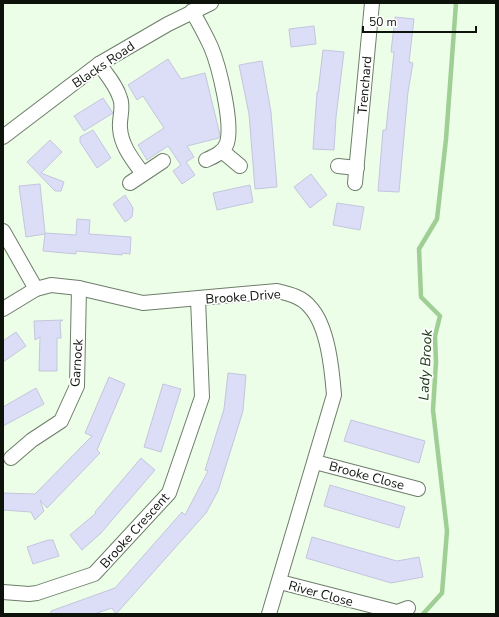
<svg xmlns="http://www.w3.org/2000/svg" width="499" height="617" viewBox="0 0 499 617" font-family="'Nunito Sans',sans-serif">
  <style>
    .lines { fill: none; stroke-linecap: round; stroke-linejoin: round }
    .stream { stroke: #9fcf95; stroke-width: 4.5 }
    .building { fill: #dcddf6; stroke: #c4c6de }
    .minor-casing { stroke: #6d7d6a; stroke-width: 16 }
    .minor { stroke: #fff; stroke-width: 14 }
    .labels { text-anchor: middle; stroke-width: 3.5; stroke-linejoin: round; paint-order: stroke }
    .street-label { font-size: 13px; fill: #0d120b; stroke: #fff }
    .water-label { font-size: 14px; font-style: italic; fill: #14340d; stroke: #fff }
  </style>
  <rect width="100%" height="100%" fill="#ecfee8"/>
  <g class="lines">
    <polyline class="stream" points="423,614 442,593 447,531 433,410 436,362 435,336 440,316 421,297 419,249 437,219 446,139 456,3"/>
  </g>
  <g class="building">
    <polygon points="395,17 414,19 409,62 413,63 408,92 399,192 378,191 383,130 386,130 394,52 391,52"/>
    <polygon points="314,26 316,44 291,47 289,29"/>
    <polygon points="323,50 344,52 336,117 334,150 313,149 317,92 318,92"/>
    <polygon points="168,59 181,79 205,73 220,135 219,138 187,146 194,157 186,162 195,175 182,184 173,171 181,165 168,146 147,160 138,145 164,128 143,96 137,100 128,85"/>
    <polygon points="262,61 271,112 277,187 255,189 249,114 239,65"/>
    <polygon points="103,98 113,113 84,131 74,116"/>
    <polygon points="93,130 111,158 97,168 80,142 80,137"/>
    <polygon points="50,140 62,152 41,173 64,182 61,191 55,191 27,162"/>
    <polygon points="311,174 327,195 310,208 294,187"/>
    <polygon points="40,184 45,233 76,235 77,219 90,220 89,234 131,237 130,254 122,253 122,255 76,251 76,254 43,251 45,234 26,237 19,186"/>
    <polygon points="250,185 253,202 217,210 213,193"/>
    <polygon points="125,195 133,208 132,217 125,222 113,204"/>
    <polygon points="337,203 364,207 360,230 333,225"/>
    <polygon points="63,320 60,322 61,338 57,338 57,371 39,371 40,337 35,340 34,321"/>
    <polygon points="16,332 26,346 3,362 3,341"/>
    <polygon points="228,373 246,375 243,411 218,491 206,513 116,614 112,608 94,614 51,614 51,611 115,588 182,512 185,515 208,471 205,470 224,409"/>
    <polygon points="109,377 125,384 97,450 100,453 47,508 40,500 44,511 35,520 31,512 3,510 3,493 35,494 92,436 85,433"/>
    <polygon points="163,384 181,389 161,452 144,447"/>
    <polygon points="36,388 44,404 3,426 3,407"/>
    <polygon points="351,420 425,441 419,463 344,441"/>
    <polygon points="141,458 155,470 101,533 82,550 70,535 96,513 95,512"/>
    <polygon points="330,485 405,507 399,528 324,506"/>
    <polygon points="312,537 397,561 419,557 423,577 391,583 306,558"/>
    <polygon points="48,540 53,540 59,556 33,564 27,547"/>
  </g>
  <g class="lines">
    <g class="minor-casing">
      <g id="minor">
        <path d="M192,11C199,23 205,34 211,47C219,66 233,123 227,143C224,152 215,156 206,160"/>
        <path d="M99,64C107,75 116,85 120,98C124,107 119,118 120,128C121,146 133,160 143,174"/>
        <polyline points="3,137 99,64 168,24 211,3"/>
        <polyline points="222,151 240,166"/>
        <polyline points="338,166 357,168"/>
        <polyline points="130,183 163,161"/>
        <polyline points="355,183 372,3"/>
        <polyline points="3,231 36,289"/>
        <path d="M3,309L36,289L51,285L79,288L143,303L277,291C290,294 302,297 310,307C328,326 332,370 334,395L269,614"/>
        <polyline points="11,458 32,440 61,421 77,386 79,288"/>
        <polyline points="315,462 418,489"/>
        <polyline points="280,582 397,612 408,608"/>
        <polyline points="3,592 29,594 37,593 94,574 169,493 202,397 198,299"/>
      </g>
    </g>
    <use href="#minor" class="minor"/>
  </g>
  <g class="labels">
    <g class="street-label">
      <text transform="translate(103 64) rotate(-34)" y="5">Blacks Road</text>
      <text transform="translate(364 85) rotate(-85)" y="5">Trenchard</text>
      <text transform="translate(243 296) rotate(-4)" y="5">Brooke Drive</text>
      <text transform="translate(76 363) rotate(-86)" y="5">Garnock</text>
      <text transform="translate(367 475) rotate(15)" y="5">Brooke Close</text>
      <text transform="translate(134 530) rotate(-48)" y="5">Brooke Crescent</text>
      <text transform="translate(321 593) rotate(15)" y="5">River Close</text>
    </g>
    <g class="water-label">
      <text transform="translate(425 365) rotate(-87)" y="5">Lady Brook</text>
    </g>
  </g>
  <rect width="499" height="617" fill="none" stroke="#0d120b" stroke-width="8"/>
  <path d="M363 26v6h113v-6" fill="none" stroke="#0d120b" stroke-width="2"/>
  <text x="369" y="26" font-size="12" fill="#0d120b" stroke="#ffffff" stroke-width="3" paint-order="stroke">50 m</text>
</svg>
